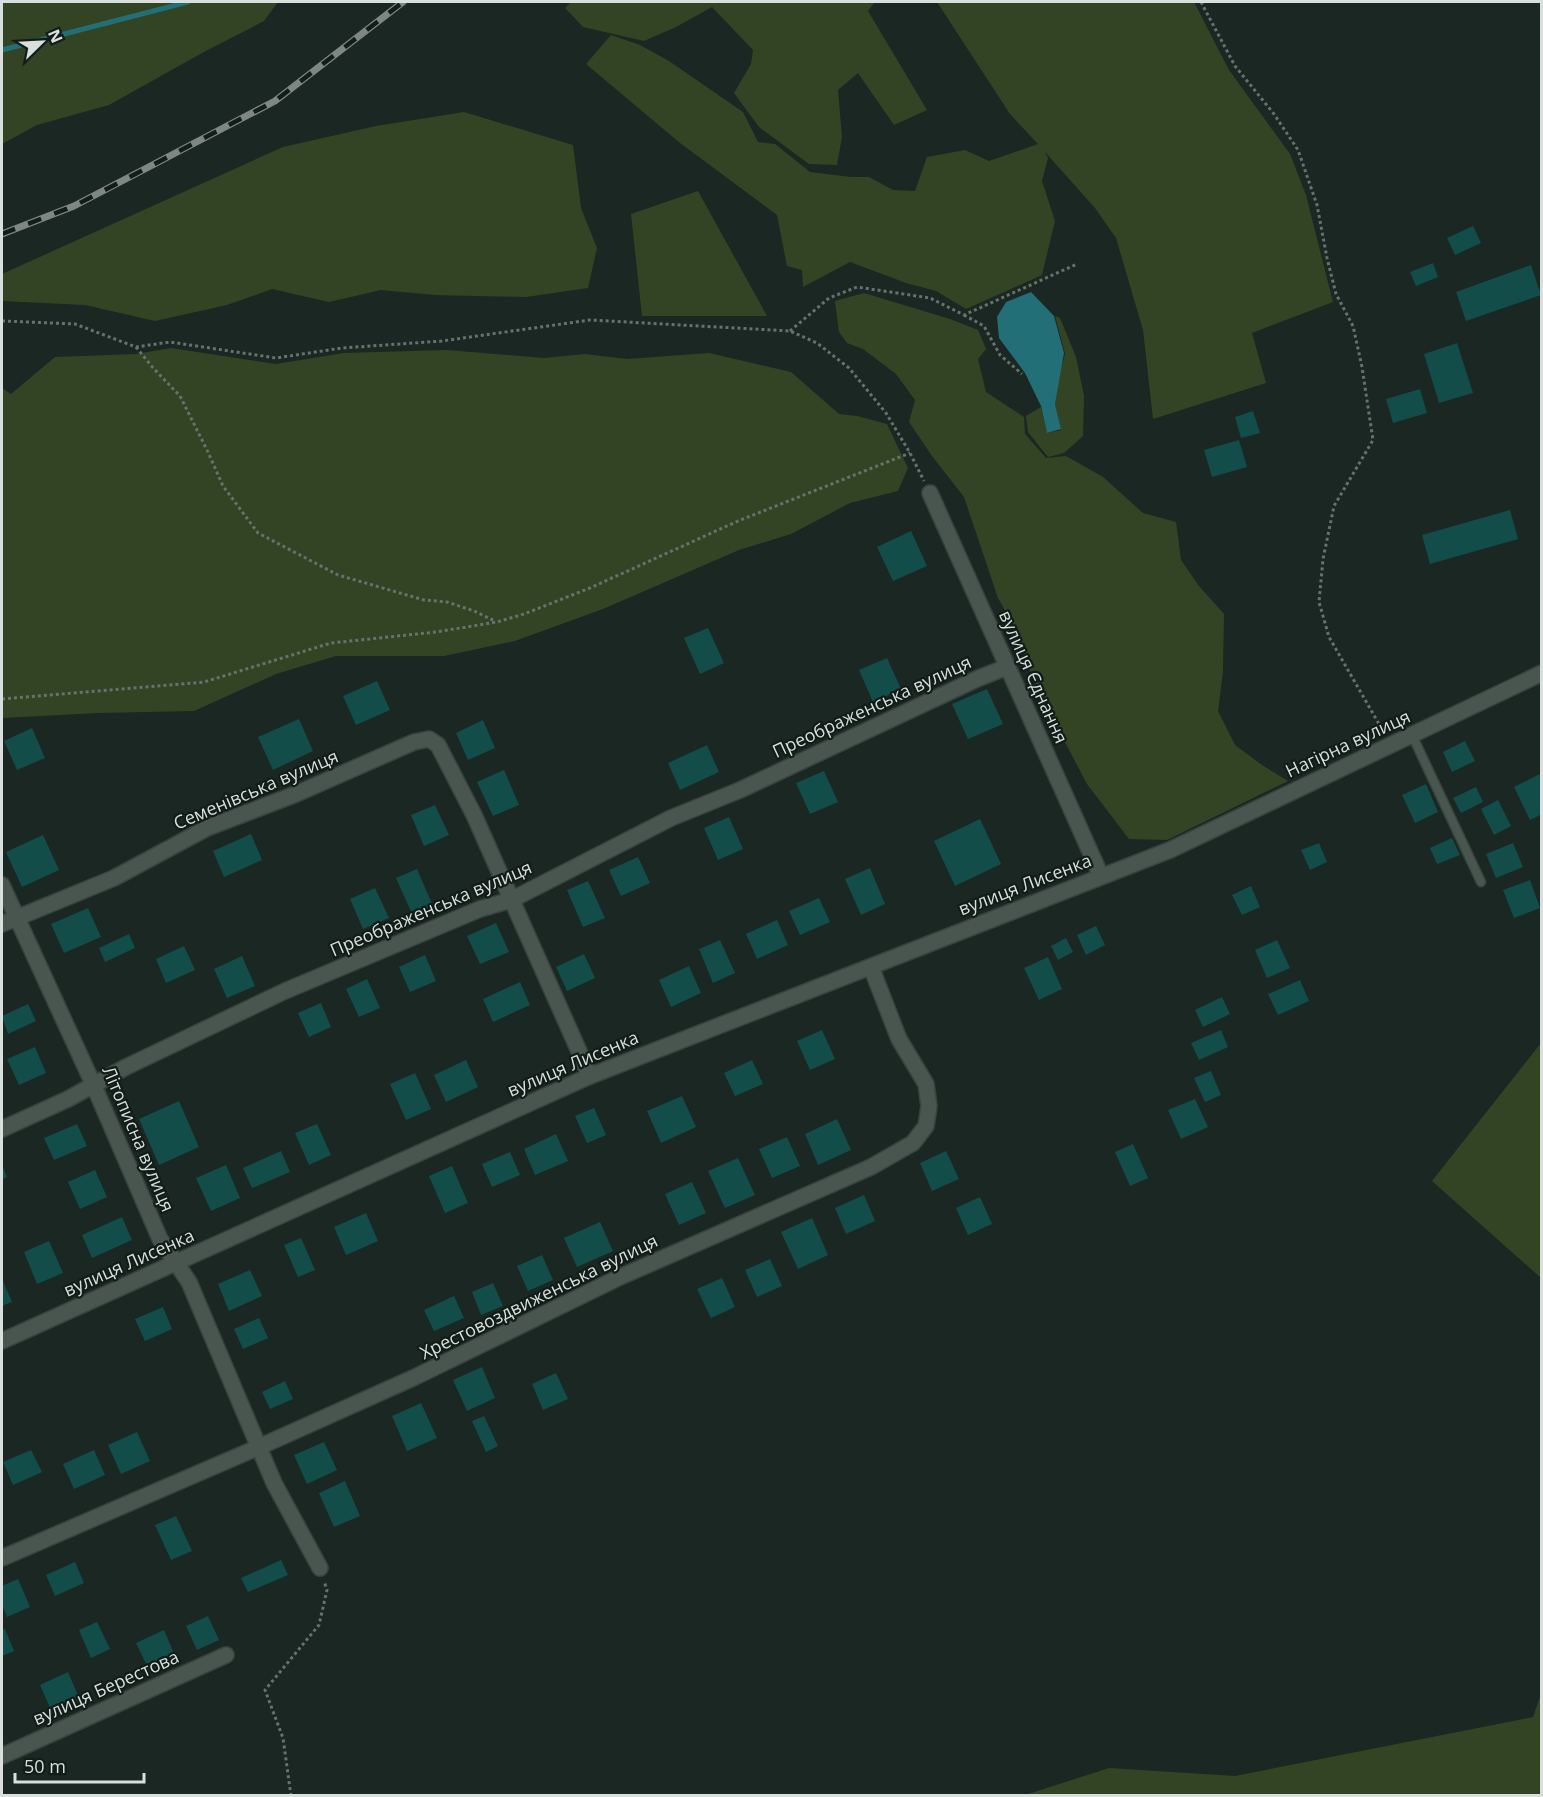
<svg xmlns="http://www.w3.org/2000/svg" width="1543" height="1797" viewBox="0 0 1543 1797" font-family="'Open Sans',sans-serif">
  <style>
    .green { fill: #334424 }
    .water { fill: #226f78 }
    .lines { fill: none; stroke-linecap: round; stroke-linejoin: round }
    .stream { stroke: #226f78; stroke-width: 5 }
    .building { fill: #124d49 }
    .lane-casing { stroke: #38423e; stroke-width: 11 }
    .street-casing { stroke: #38423e; stroke-width: 18 }
    .path { stroke: #67716d; stroke-width: 3; stroke-dasharray: 3 3; stroke-linecap: butt }
    .lane { stroke: #495650; stroke-width: 8 }
    .street { stroke: #495650; stroke-width: 15 }
    .rail-casing { stroke: #7e8783; stroke-width: 7 }
    .rail { stroke: #121d19; stroke-width: 4.5; stroke-dasharray: 14; stroke-linecap: butt }
    .labels { text-anchor: middle; stroke-width: 4.5; stroke-linejoin: round; paint-order: stroke }
    .street-label { font-size: 18px; fill: #d8dfdc; stroke: #121d19 }
  </style>
  <rect width="100%" height="100%" fill="#1b2722"/>
  <g class="green">
    <polygon points="2,2 278,2 264,21 202,53 109,105 37,125 2,144"/>
    <polygon points="571,2 875,2 868,11 927,110 894,125 858,73 838,90 842,137 837,165 809,164 759,127 734,93 751,64 753,50 712,7 676,27 644,41 583,27 565,8"/>
    <polygon points="937,2 1194,2 1229,70 1290,154 1306,195 1333,302 1252,333 1266,383 1153,419 1143,330 1116,238 1095,208 1045,152 1048,158 1042,181 1055,221 1042,275 966,309 936,291 906,283 850,262 803,287 802,270 787,266 777,215 680,143 586,64 611,35 640,45 669,61 743,112 758,142 775,144 810,172 851,177 869,177 893,190 915,191 927,157 965,150 989,161 1038,144 1010,114"/>
    <polygon points="464,112 573,145 581,208 597,248 588,288 526,297 435,295 381,290 329,302 272,289 227,305 155,321 85,305 2,301 2,274 283,147 376,126"/>
    <polygon points="698,191 767,316 642,316 631,214"/>
    <polygon points="864,293 950,319 978,330 986,349 978,359 986,392 1024,417 1025,434 1046,458 1066,456 1103,477 1143,513 1176,522 1181,560 1199,586 1224,614 1223,671 1218,711 1235,745 1262,765 1288,781 1167,840 1129,839 1087,784 1035,685 1015,628 998,598 964,497 932,456 909,422 915,400 896,374 863,349 847,343 839,332 835,301"/>
    <polygon points="1055,316 1060,318 1076,357 1084,396 1083,436 1064,453 1048,457 1028,432 1026,416 1041,407 1047,433 1061,430 1055,404 1059,377 1065,354"/>
    <polygon points="171,348 276,364 344,353 447,350 544,358 585,354 627,359 709,353 791,372 839,414 857,416 887,424 908,468 898,491 850,503 791,534 739,550 603,609 515,641 444,656 336,656 276,674 194,711 98,713 2,718 2,388 11,394 55,357 136,354"/>
    <polygon points="1541,1043 1541,1278 1432,1181"/>
    <polygon points="1541,1694 1541,1795 1025,1795 1109,1768 1235,1776 1533,1717"/>
  </g>
  <polygon class="water" points="1031,292 1054,316 1064,353 1055,404 1061,429 1047,433 1041,406 1025,373 999,338 997,317 1006,302"/>
  <g class="lines">
    <polyline class="stream" points="2,50 188,2"/>
  </g>
  <g class="building">
    <polygon points="1473,226 1481,243 1455,255 1447,238"/>
    <polygon points="1433,263 1438,277 1416,286 1410,272"/>
    <polygon points="1531,265 1541,295 1466,321 1456,292"/>
    <polygon points="1457,343 1473,393 1439,403 1424,354"/>
    <polygon points="1420,389 1427,413 1393,423 1386,399"/>
    <polygon points="1253,411 1260,433 1241,438 1235,417"/>
    <polygon points="1239,440 1247,467 1212,477 1204,450"/>
    <polygon points="1510,510 1518,539 1430,564 1422,535"/>
    <polygon points="911,531 927,566 893,581 877,547"/>
    <polygon points="708,628 724,663 700,674 684,638"/>
    <polygon points="887,658 901,689 873,702 859,670"/>
    <polygon points="377,681 390,710 356,725 343,696"/>
    <polygon points="987,689 1003,724 968,739 952,704"/>
    <polygon points="299,719 313,751 273,770 258,737"/>
    <polygon points="483,720 495,748 468,760 456,733"/>
    <polygon points="32,728 45,758 17,770 4,741"/>
    <polygon points="1465,741 1475,761 1452,772 1443,752"/>
    <polygon points="707,745 719,772 680,790 668,763"/>
    <polygon points="504,770 519,805 493,816 477,782"/>
    <polygon points="824,771 838,802 810,814 796,783"/>
    <polygon points="1542,773 1542,814 1530,820 1514,787"/>
    <polygon points="1426,784 1438,812 1415,823 1402,795"/>
    <polygon points="1476,787 1483,802 1461,813 1453,798"/>
    <polygon points="1498,800 1511,826 1494,835 1481,809"/>
    <polygon points="435,805 449,835 424,846 411,815"/>
    <polygon points="729,817 743,849 718,860 704,828"/>
    <polygon points="980,819 1001,864 955,886 934,841"/>
    <polygon points="251,834 262,860 224,877 213,851"/>
    <polygon points="43,835 59,870 22,887 6,852"/>
    <polygon points="1452,838 1460,855 1437,864 1430,848"/>
    <polygon points="1319,843 1327,862 1310,870 1301,850"/>
    <polygon points="1513,843 1523,867 1496,878 1486,854"/>
    <polygon points="638,857 650,883 621,896 609,870"/>
    <polygon points="870,868 885,904 861,915 845,879"/>
    <polygon points="417,869 433,906 413,916 396,878"/>
    <polygon points="1530,880 1540,908 1514,918 1503,890"/>
    <polygon points="588,881 605,918 583,927 567,890"/>
    <polygon points="1251,886 1260,907 1242,915 1232,895"/>
    <polygon points="375,888 389,918 363,929 350,899"/>
    <polygon points="819,898 830,922 800,935 789,911"/>
    <polygon points="88,908 101,937 64,953 51,924"/>
    <polygon points="777,920 788,945 757,959 746,934"/>
    <polygon points="496,923 509,952 480,964 467,936"/>
    <polygon points="1096,926 1105,945 1086,955 1077,935"/>
    <polygon points="129,934 135,948 105,962 99,948"/>
    <polygon points="1066,938 1073,952 1058,960 1051,946"/>
    <polygon points="720,940 735,973 713,983 699,949"/>
    <polygon points="1277,940 1290,968 1267,978 1255,950"/>
    <polygon points="184,946 195,970 166,983 156,959"/>
    <polygon points="584,954 595,978 567,991 556,967"/>
    <polygon points="425,955 436,981 410,992 399,967"/>
    <polygon points="242,956 255,986 227,998 214,969"/>
    <polygon points="1048,957 1062,989 1039,1000 1024,968"/>
    <polygon points="689,966 701,993 671,1007 659,980"/>
    <polygon points="367,979 380,1008 359,1017 346,989"/>
    <polygon points="1300,980 1309,1001 1278,1015 1268,994"/>
    <polygon points="520,982 530,1005 493,1022 483,999"/>
    <polygon points="1222,997 1230,1014 1203,1027 1195,1010"/>
    <polygon points="321,1003 331,1027 309,1037 298,1013"/>
    <polygon points="28,1004 36,1021 8,1034 2,1016"/>
    <polygon points="822,1030 835,1059 810,1070 797,1041"/>
    <polygon points="1221,1030 1228,1047 1199,1060 1191,1043"/>
    <polygon points="35,1047 46,1073 19,1085 7,1059"/>
    <polygon points="466,1060 478,1087 446,1102 434,1075"/>
    <polygon points="752,1060 763,1084 735,1096 724,1073"/>
    <polygon points="1211,1071 1221,1095 1205,1102 1194,1078"/>
    <polygon points="415,1073 431,1109 406,1120 390,1084"/>
    <polygon points="682,1096 696,1127 661,1143 647,1111"/>
    <polygon points="1195,1099 1208,1127 1181,1139 1168,1110"/>
    <polygon points="179,1101 199,1147 159,1165 139,1119"/>
    <polygon points="594,1108 606,1135 587,1143 575,1116"/>
    <polygon points="837,1119 851,1150 818,1165 805,1134"/>
    <polygon points="77,1124 87,1146 54,1160 44,1138"/>
    <polygon points="317,1124 331,1155 309,1165 295,1133"/>
    <polygon points="556,1134 568,1161 535,1175 524,1149"/>
    <polygon points="787,1137 800,1166 772,1178 759,1149"/>
    <polygon points="1133,1144 1148,1178 1130,1186 1115,1152"/>
    <polygon points="281,1151 290,1172 252,1188 243,1168"/>
    <polygon points="946,1151 959,1179 932,1191 920,1163"/>
    <polygon points="510,1152 520,1175 492,1187 482,1164"/>
    <polygon points="738,1158 755,1195 725,1208 708,1171"/>
    <polygon points="2,1165 7,1177 2,1180"/>
    <polygon points="226,1165 240,1198 211,1211 196,1178"/>
    <polygon points="452,1166 468,1203 445,1213 429,1176"/>
    <polygon points="95,1170 107,1197 80,1209 68,1182"/>
    <polygon points="692,1182 706,1213 679,1225 665,1194"/>
    <polygon points="864,1195 875,1221 846,1234 835,1208"/>
    <polygon points="980,1197 992,1224 968,1235 956,1208"/>
    <polygon points="366,1213 378,1241 346,1255 334,1227"/>
    <polygon points="122,1217 132,1240 92,1258 82,1235"/>
    <polygon points="812,1218 828,1255 798,1269 781,1232"/>
    <polygon points="600,1222 613,1251 577,1267 564,1238"/>
    <polygon points="301,1238 315,1270 298,1277 284,1245"/>
    <polygon points="49,1241 63,1273 37,1284 24,1252"/>
    <polygon points="542,1255 553,1280 528,1291 517,1266"/>
    <polygon points="770,1259 782,1286 757,1297 745,1270"/>
    <polygon points="250,1270 262,1296 229,1311 218,1284"/>
    <polygon points="722,1278 735,1307 711,1318 697,1289"/>
    <polygon points="2,1279 12,1302 2,1306"/>
    <polygon points="493,1283 503,1306 481,1315 472,1292"/>
    <polygon points="454,1296 464,1318 434,1331 424,1310"/>
    <polygon points="163,1307 172,1329 145,1341 135,1319"/>
    <polygon points="259,1318 268,1338 243,1349 234,1329"/>
    <polygon points="482,1367 495,1398 467,1411 453,1380"/>
    <polygon points="556,1373 568,1399 543,1410 532,1384"/>
    <polygon points="285,1381 293,1399 270,1409 262,1392"/>
    <polygon points="421,1403 437,1438 407,1451 392,1416"/>
    <polygon points="484,1416 498,1446 486,1452 472,1421"/>
    <polygon points="137,1432 150,1461 121,1474 108,1445"/>
    <polygon points="324,1442 337,1470 307,1484 294,1455"/>
    <polygon points="31,1450 42,1472 13,1485 3,1462"/>
    <polygon points="94,1450 105,1475 74,1489 63,1464"/>
    <polygon points="345,1481 360,1516 334,1527 319,1493"/>
    <polygon points="176,1516 192,1551 171,1560 155,1525"/>
    <polygon points="281,1560 288,1575 248,1592 241,1578"/>
    <polygon points="75,1562 84,1583 55,1596 46,1575"/>
    <polygon points="18,1579 30,1607 7,1617 2,1605 2,1586"/>
    <polygon points="208,1616 219,1640 197,1650 186,1626"/>
    <polygon points="97,1622 110,1649 91,1658 79,1630"/>
    <polygon points="5,1629 14,1651 2,1656 2,1630"/>
    <polygon points="164,1630 176,1658 149,1670 136,1643"/>
    <polygon points="68,1672 82,1705 54,1717 40,1685"/>
  </g>
  <g class="lines">
    <g class="lane-casing">
      <polyline id="lane" points="1412,735 1481,882"/>
    </g>
    <g class="street-casing">
      <g id="street">
        <polyline points="930,493 1101,876"/>
        <polyline points="2,885 94,1086 160,1239 189,1282 274,1483 320,1568"/>
        <polyline points="2,924 114,878 207,828 296,794 414,742 429,739 438,745 474,815 590,1076"/>
        <polyline points="2,1129 68,1099 126,1067 285,991 480,909 511,900 671,818 740,790 979,678 1007,667"/>
        <polyline points="2,1341 590,1076 1170,850 1542,673"/>
        <polyline points="2,1558 259,1447 413,1378 620,1277 871,1167 913,1143 926,1126 929,1106 926,1084 899,1039 871,967"/>
        <polyline points="2,1756 226,1655"/>
      </g>
    </g>
    <g class="path">
      <polyline points="1201,2 1235,66 1274,114 1298,150 1317,205 1327,258 1336,294 1353,326 1362,367 1373,440 1334,506 1323,559 1319,602 1329,637 1383,731"/>
      <polyline points="964,315 984,326 1000,355 1022,374"/>
      <polyline points="2,321 75,324 136,347 170,342 276,358 342,348 442,341 590,320 790,331 817,343 849,368 886,413 910,453 924,481"/>
      <polyline points="790,331 829,298 857,287 930,298 964,315 1077,264"/>
      <polyline points="136,347 154,369 180,396 207,450 223,486 258,533 338,575 424,600 447,602 474,611 495,621"/>
      <polyline points="2,699 204,682 331,643 436,632 497,622 524,614 590,588 738,521 910,453"/>
      <polyline points="291,1796 283,1738 265,1690 319,1625 327,1590 324,1581"/>
    </g>
    <use href="#lane" class="lane"/>
    <use href="#street" class="street"/>
    <g class="rail-casing">
      <polyline id="rail" points="2,234 74,206 275,101 403,2"/>
    </g>
    <use href="#rail" class="rail"/>
  </g>
  <g class="labels">
    <g class="street-label">
      <text transform="translate(1033 677) rotate(66)" y="6">вулиця Єднання</text>
      <text transform="translate(872 707) rotate(-25)" y="6">Преображенська вулиця</text>
      <text transform="translate(1348 744) rotate(-25)" y="6">Нагірна вулиця</text>
      <text transform="translate(256 790) rotate(-23)" y="6">Семенівська вулиця</text>
      <text transform="translate(1025 885) rotate(-21)" y="6">вулиця Лисенка</text>
      <text transform="translate(431 909) rotate(-23)" y="6">Преображенська вулиця</text>
      <text transform="translate(573 1064) rotate(-23)" y="6">вулиця Лисенка</text>
      <text transform="translate(138 1139) rotate(67)" y="6">Літописна вулиця</text>
      <text transform="translate(129 1263) rotate(-24)" y="6">вулиця Лисенка</text>
      <text transform="translate(539 1297) rotate(-26)" y="6">Хрестовоздвиженська вулиця</text>
      <text transform="translate(106 1688) rotate(-24)" y="6">вулиця Берестова</text>
    </g>
  </g>
  <rect width="1543" height="1797" fill="none" stroke="#d8dfdc" stroke-width="6"/>
  <g transform="translate(42 42) rotate(66)" stroke="#121d19" stroke-width="4.5" paint-order="stroke">
  <path d="M0-4.5L10 22L0 15L-10 22Z" fill="#d8dfdc"/>
  <text y="-9" font-size="16" font-weight="bold" text-anchor="middle" fill="#d8dfdc">N</text>
  </g>
  <path d="M15 1773v9h129v-9" fill="none" stroke="#d8dfdc" stroke-width="3"/>
  <text x="24" y="1773" font-size="18" fill="#d8dfdc" stroke="#121d19" stroke-width="4.5" paint-order="stroke">50 m</text>
</svg>
